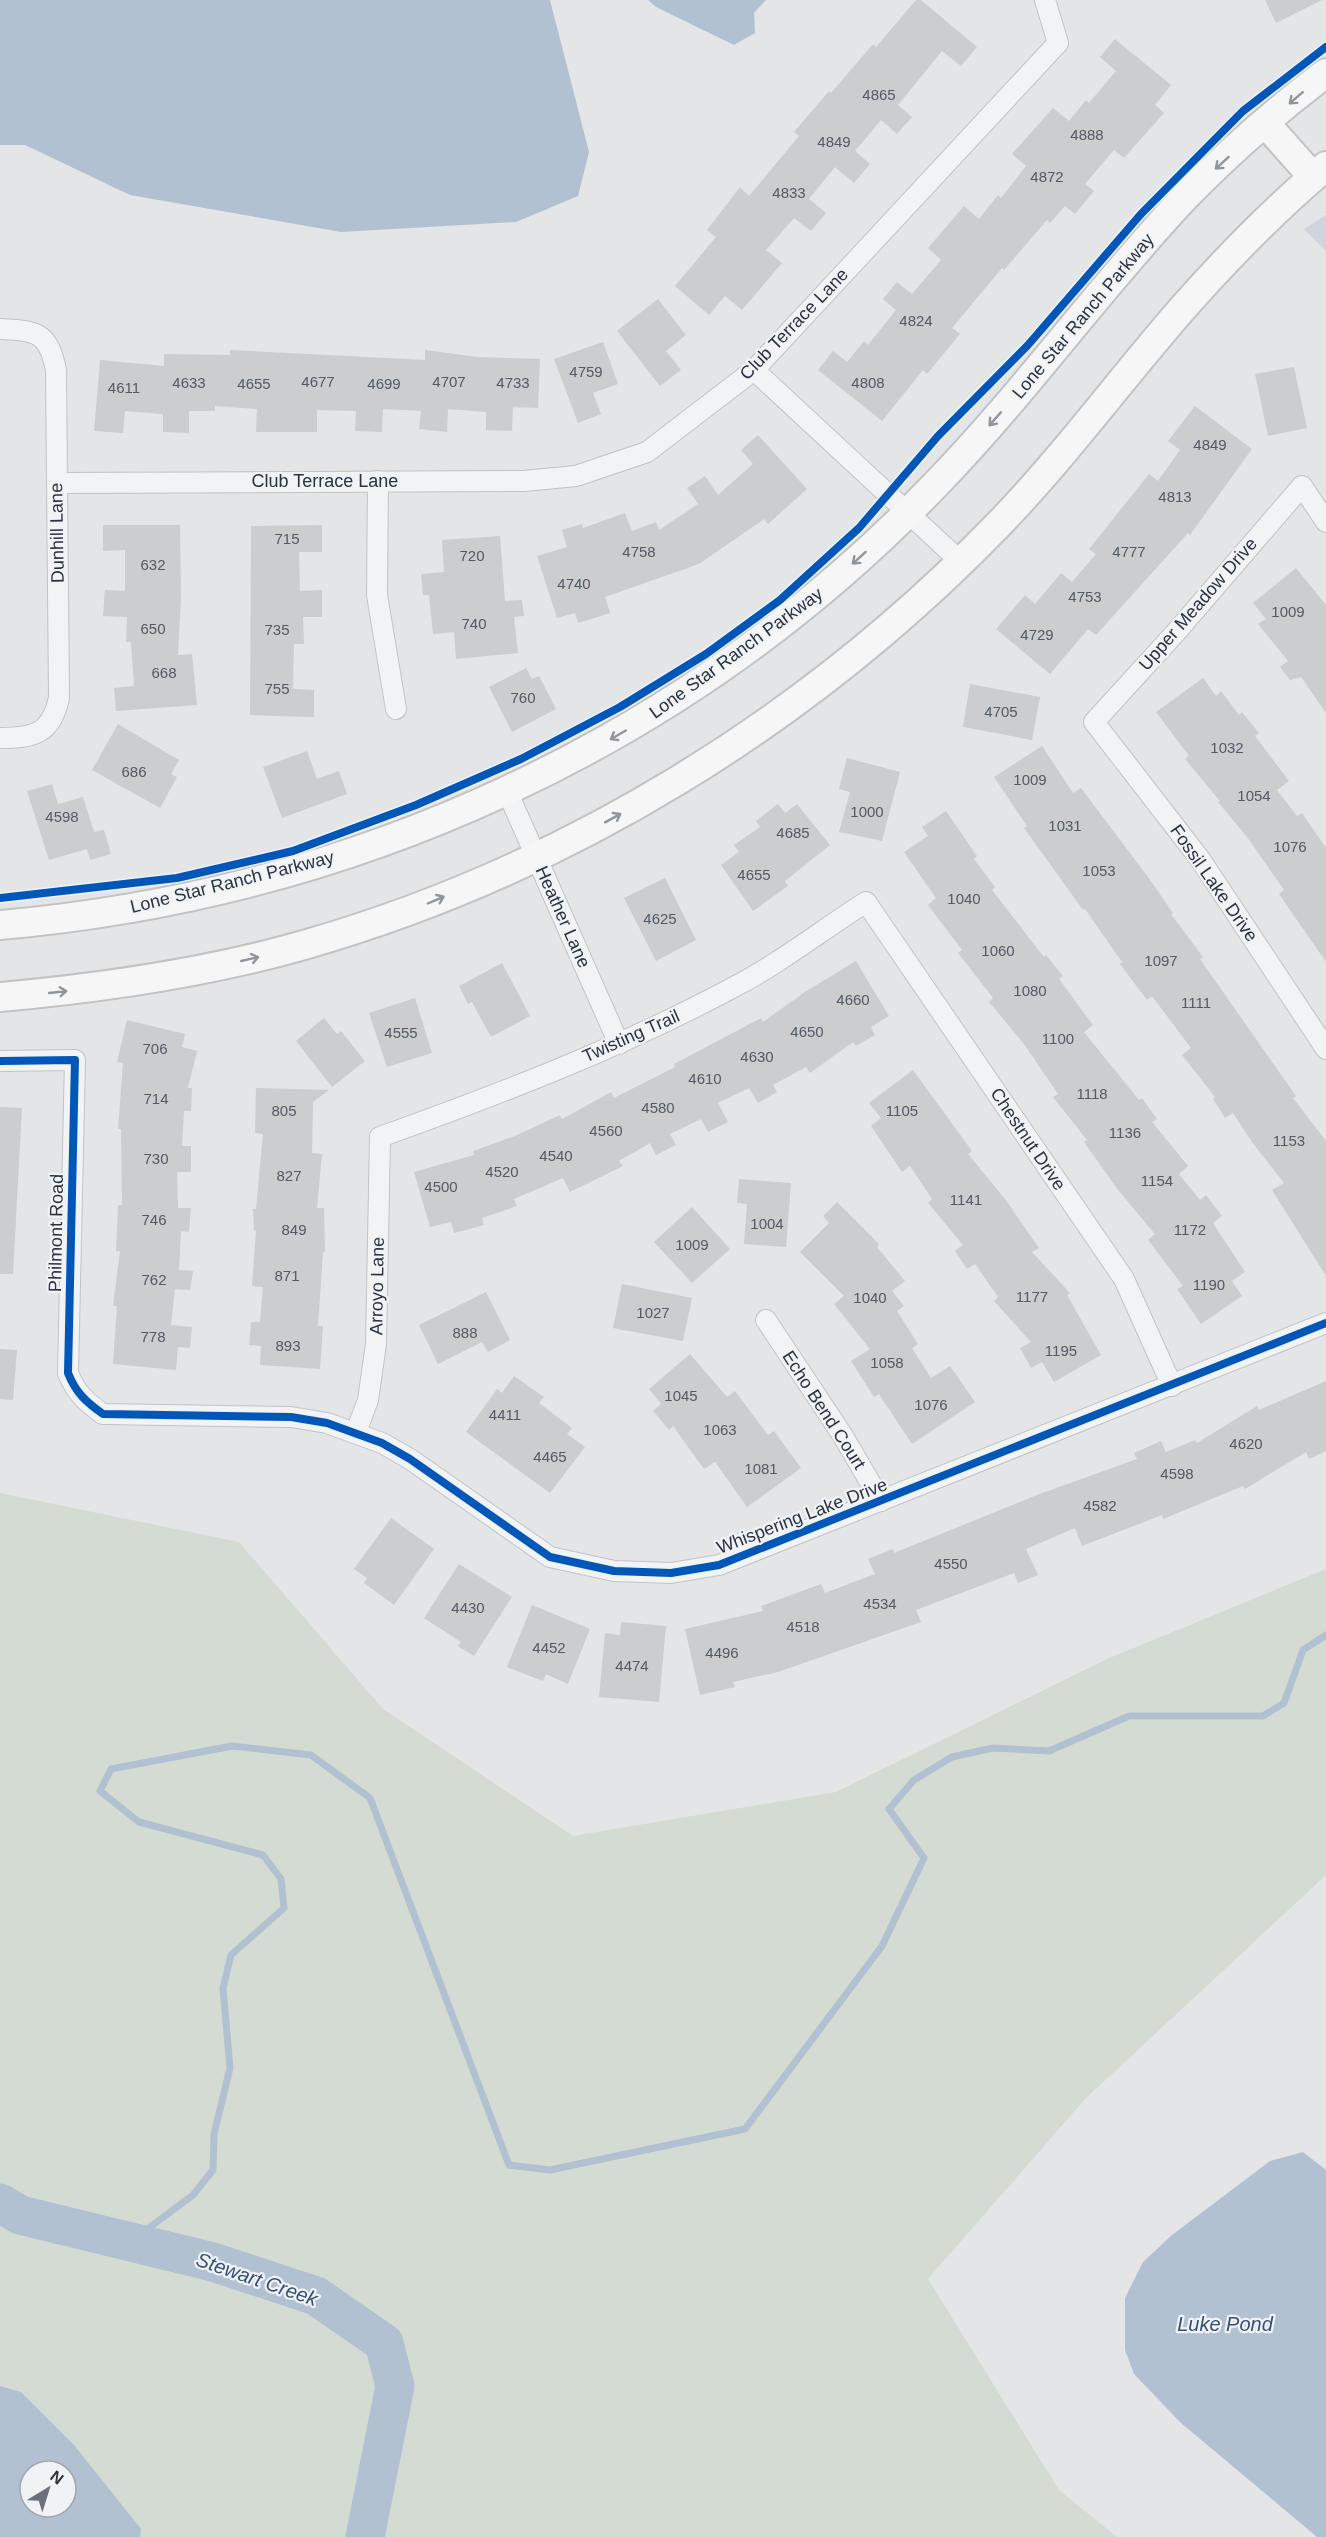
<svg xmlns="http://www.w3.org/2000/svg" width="1326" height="2537" viewBox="0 0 1326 2537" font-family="Arial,sans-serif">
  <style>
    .built { fill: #d1d4da }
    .green { fill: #d3dbd3; fill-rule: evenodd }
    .water { fill: #b2c1d1; fill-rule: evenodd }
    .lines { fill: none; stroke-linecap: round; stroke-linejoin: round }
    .stream { stroke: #b2c1d1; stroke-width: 7 }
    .river { stroke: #b2c1d1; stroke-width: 39 }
    .building { fill: #cbcdcf }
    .street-casing { stroke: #c1c3c5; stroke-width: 22 }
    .secondary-casing { stroke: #c1c3c5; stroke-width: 32 }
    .street { stroke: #f1f3f4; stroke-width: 20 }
    .secondary { stroke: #f6f6f6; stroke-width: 28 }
    .cycleway-casing { stroke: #f0f3f6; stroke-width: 11 }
    .cycleway { stroke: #0057b8; stroke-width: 8 }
    .oneway { stroke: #90949b }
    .labels { text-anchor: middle; stroke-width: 4.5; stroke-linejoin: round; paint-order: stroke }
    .number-label { font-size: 15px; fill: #535a64 }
    .street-label { font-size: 18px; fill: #2a3240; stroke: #f0f3f6 }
    .water-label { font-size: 20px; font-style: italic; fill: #355073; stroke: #f0f3f6 }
  </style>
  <rect width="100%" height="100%" fill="#e3e5e7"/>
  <polygon class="built" points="1326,215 1326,251 1304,229"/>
  <path class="green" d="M0,1493L239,1542L383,1709L573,1836L836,1792L1107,1659L1326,1569V1875L1085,2099L928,2279L1059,2490L1117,2537H0ZM30,2471H66V2507H30Z"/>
  <g class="water">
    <polygon points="0,0 550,0 589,152 578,196 516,222 341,232 130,195 25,145 0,145"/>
    <polygon points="648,0 766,0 754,13 755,33 734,45 656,7"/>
    <polygon points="1303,2152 1326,2170 1326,2537 1317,2537 1181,2423 1134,2374 1125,2350 1125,2298 1143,2262 1172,2235 1270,2161"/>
    <path d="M0,2386L21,2392L74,2445L141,2529L140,2537H0ZM30,2471H66V2507H30Z"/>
  </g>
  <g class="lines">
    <polyline class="stream" points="130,2242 193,2195 213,2170 214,2134 230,2068 223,1988 231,1955 284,1908 281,1879 263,1855 139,1822 100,1791 111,1769 232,1746 311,1755 370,1798 509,2165 550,2170 745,2129 882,1946 924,1858 889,1809 914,1780 952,1757 993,1748 1049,1751 1129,1716 1263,1716 1284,1703 1303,1650 1326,1635"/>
    <polyline class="river" points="0,2203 20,2215 213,2262 316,2296 384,2343 395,2386 365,2537"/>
  </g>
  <g class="building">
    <polygon points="916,0 921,0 977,47 961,66 942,51 898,105 912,117 897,134 881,120 855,151 870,164 854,183 835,167 809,199 826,213 811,231 794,218 766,250 782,263 742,310 725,296 709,315 675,286 716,237 707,230 740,187 749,196 799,136 794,132 829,91 831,93 873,44 876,47"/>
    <polygon points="1265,0 1322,0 1276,23"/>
    <polygon points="1115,39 1171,85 1155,105 1164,113 1124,158 1114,150 1085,184 1094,191 1075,214 1065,206 1050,223 1047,220 1004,270 1002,268 952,328 960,334 927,374 923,370 882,421 818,370 833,351 847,362 864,341 868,345 896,310 883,299 897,282 912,294 941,260 928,248 964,206 979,219 998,195 1001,198 1026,166 1012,154 1053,108 1069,121 1086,100 1089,103 1116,71 1100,57"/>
    <polygon points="658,299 686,335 666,351 681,370 660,386 617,331"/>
    <polygon points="603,342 618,384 593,393 601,414 578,423 554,359"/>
    <polygon points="230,350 425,360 425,350 477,357 540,359 538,408 513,407 512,431 486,430 486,412 448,409 447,432 419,429 421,411 383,409 382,432 355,431 356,411 317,410 317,432 256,432 257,409 215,406 215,411 189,411 189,433 163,432 163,414 125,411 123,433 94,431 100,360 164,366 164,354 230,355"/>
    <polygon points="1294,367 1307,428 1268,436 1255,374"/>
    <polygon points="1195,406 1252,449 1190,535 1188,533 1096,635 1088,629 1050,674 996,629 1025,595 1035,604 1061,573 1072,582 1096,554 1089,549 1149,474 1158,481 1180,450 1168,441"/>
    <polygon points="758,435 807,489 768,524 764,519 699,564 605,597 610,613 578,623 575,613 557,618 537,556 567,547 562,530 582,524 583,528 625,513 632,531 656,522 659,530 698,504 687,488 705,476 718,495 753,464 741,450"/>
    <polygon points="103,525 180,525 181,598 178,655 192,654 197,705 116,711 114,688 134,686 131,642 126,642 127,617 103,616 105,590 125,591 125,550 103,551"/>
    <polygon points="322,525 322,552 299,552 300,591 322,590 322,617 303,617 304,644 294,644 293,689 314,690 314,717 250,715 251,526"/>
    <polygon points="500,536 505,601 522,600 524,616 514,617 518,653 456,659 454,632 433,634 429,595 423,595 421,574 444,572 442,540"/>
    <polygon points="1296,568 1326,605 1326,713 1301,677 1290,680 1280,667 1288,661 1258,624 1266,619 1253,603"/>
    <polygon points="526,668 532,679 539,676 556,709 512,732 489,687"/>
    <polygon points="1203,678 1216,696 1221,691 1239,715 1242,712 1259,733 1255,736 1289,781 1277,790 1297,816 1302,813 1326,848 1326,962 1279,894 1284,890 1247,837 1218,802 1220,801 1185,759 1189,756 1156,712"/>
    <polygon points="970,684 1040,697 1032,740 963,727"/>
    <polygon points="118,724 179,760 171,774 177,777 160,808 92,770"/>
    <polygon points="1042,746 1073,793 1081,788 1148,877 1173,913 1171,914 1203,957 1200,959 1296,1096 1293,1098 1326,1141 1326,1276 1272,1190 1284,1183 1252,1142 1233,1113 1225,1118 1213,1099 1215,1097 1182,1055 1191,1048 1152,996 1147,1000 1120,964 1122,962 1085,909 1083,910 1024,828 1027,826 994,777"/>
    <polygon points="307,751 317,779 339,771 347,794 282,818 263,767"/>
    <polygon points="847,758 900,772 882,841 839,832 850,792 839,789"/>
    <polygon points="52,784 58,804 83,797 94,832 104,830 111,854 90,860 87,849 49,860 27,791"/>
    <polygon points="778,804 785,813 797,804 830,845 785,881 788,886 753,911 721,865 739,852 734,845 760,827 756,821"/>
    <polygon points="946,811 977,856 974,859 995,887 992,890 1044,957 1046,955 1063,976 1059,979 1093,1025 1084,1032 1139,1100 1142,1098 1157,1119 1152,1122 1188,1166 1179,1174 1200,1200 1206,1195 1222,1216 1213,1223 1245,1272 1232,1281 1242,1296 1201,1324 1177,1289 1183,1286 1148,1240 1155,1234 1118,1190 1084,1142 1087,1140 1053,1097 1058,1094 1024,1044 989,1002 993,998 958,953 962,950 928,905 936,898 904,852 928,836 922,827"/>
    <polygon points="665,878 696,940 656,961 624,898"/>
    <polygon points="856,961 889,1016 871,1027 875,1035 856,1046 853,1042 810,1073 806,1067 773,1085 777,1092 758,1103 749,1088 718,1103 728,1122 708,1132 701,1119 670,1134 676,1145 656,1155 650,1143 619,1161 623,1166 570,1192 563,1178 514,1199 517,1206 482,1218 484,1225 454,1233 451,1222 430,1227 414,1172 474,1155 473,1151 515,1136 560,1115 562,1119 611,1092 614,1098 675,1067 674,1064 761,1018 763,1022 805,992"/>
    <polygon points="502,963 530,1016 491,1037 472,1002 468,1004 459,986"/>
    <polygon points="415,998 432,1053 387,1067 369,1013"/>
    <polygon points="324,1018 337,1034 341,1031 365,1061 332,1087 296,1041"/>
    <polygon points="127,1020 185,1034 182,1047 197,1051 188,1088 192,1088 191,1111 184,1111 182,1146 191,1146 191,1172 177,1172 178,1208 191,1208 189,1232 181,1231 179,1270 193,1271 190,1290 175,1289 171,1325 192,1327 190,1348 178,1347 176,1370 113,1364 117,1306 113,1306 120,1251 116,1251 118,1205 122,1205 121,1129 118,1129 123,1063 117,1062"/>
    <polygon points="913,1070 972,1151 968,1154 1005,1199 1039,1248 1032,1252 1070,1293 1067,1295 1101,1355 1054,1382 1042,1362 1031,1368 1020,1348 1031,1342 994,1301 998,1297 975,1264 967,1269 955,1251 963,1245 928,1203 932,1199 910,1166 902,1172 871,1126 881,1118 869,1103"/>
    <polygon points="256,1088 329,1090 313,1102 312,1153 322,1154 317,1208 324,1208 325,1252 323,1252 318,1326 323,1326 320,1369 260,1365 261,1346 249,1345 251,1322 260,1322 263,1287 252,1286 256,1230 254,1231 253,1209 256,1209 263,1134 255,1133"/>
    <polygon points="0,1107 22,1108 13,1274 0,1274"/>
    <polygon points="739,1179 791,1183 786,1247 744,1244 747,1204 737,1203"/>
    <polygon points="837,1202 879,1244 877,1247 905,1281 892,1291 904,1306 897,1311 918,1344 912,1348 931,1378 950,1366 975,1402 912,1444 879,1394 874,1397 851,1361 870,1349 834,1304 844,1296 800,1252 829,1223 823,1216"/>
    <polygon points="692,1207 730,1249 692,1283 654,1242"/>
    <polygon points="622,1284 692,1298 683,1341 613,1328"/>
    <polygon points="486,1292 510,1340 488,1352 482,1342 438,1364 419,1325"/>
    <polygon points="0,1349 17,1350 13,1400 0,1399"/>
    <polygon points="690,1354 727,1397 735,1391 768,1435 774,1431 801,1468 747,1507 715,1462 704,1469 673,1426 669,1430 653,1411 661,1404 649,1389"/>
    <polygon points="514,1376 544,1397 539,1403 572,1428 567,1434 585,1447 550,1493 466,1432 497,1389 502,1393"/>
    <polygon points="1326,1381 1326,1451 1309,1459 1306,1452 1245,1489 1243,1486 1163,1519 1162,1515 1082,1546 1075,1528 1026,1549 1038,1575 1018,1583 1014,1573 916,1610 921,1622 778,1672 733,1682 735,1687 700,1695 685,1629 763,1611 761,1606 821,1584 825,1593 875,1574 868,1559 893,1549 894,1553 1037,1495 1137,1459 1134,1453 1161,1441 1166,1452 1195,1440 1197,1443 1257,1406 1259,1410"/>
    <polygon points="391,1518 434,1549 394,1605 364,1583 367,1578 354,1569"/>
    <polygon points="459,1564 512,1597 474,1656 458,1646 461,1642 424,1618"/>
    <polygon points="532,1605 590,1629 568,1684 546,1674 543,1681 507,1667"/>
    <polygon points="621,1622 666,1626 659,1702 599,1697 605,1633 620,1635"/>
  </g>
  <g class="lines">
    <g class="street-casing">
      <g id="street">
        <path d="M0,329C36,331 48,331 56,370L59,698C51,734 34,738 0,738"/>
        <polyline points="754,370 961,562"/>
        <polyline points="378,481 377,595 396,709"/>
        <polyline points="57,483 524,481 576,476 647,452 754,370 1058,43 1045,0"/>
        <polyline points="1326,522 1302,486 1177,631 1094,722 1200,859 1326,1049"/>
        <polyline points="507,791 619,1044"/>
        <path d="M0,1061L75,1060L68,1373C76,1393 86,1402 103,1414L291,1417L327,1423L382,1443L410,1459L550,1557L614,1571L671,1573L719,1565L1326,1323"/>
        <polyline points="766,1320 843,1436 881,1501"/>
        <path d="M356,1432L368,1400L376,1344L380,1137C500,1094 620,1048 732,988C779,964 822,930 866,902L1124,1279L1172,1386"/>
      </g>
    </g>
    <g class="secondary-casing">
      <g id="secondary">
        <polyline points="1266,124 1313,177"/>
        <path d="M0,925C357,894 691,741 939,481C1026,391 1099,288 1185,197C1227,154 1278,109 1326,73"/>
        <path d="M0,997C101,988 206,973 304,945C566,870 808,721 998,525C1064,457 1120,380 1182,309C1227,258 1274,210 1326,166"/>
      </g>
    </g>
    <use href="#street" class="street"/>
    <use href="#secondary" class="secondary"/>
    <g class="cycleway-casing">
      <g id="cycleway">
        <polyline points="0,898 177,878 293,851 416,805 521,759 620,707 706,654 780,600 859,528 938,436 1028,345 1141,214 1243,111 1326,47"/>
        <path d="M0,1061L75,1060L68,1373C76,1393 86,1402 103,1414L291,1417L327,1423L382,1443L410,1459L550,1557L614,1571L671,1573L719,1565L1326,1323"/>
      </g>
    </g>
    <use href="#cycleway" class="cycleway"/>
  </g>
  <defs><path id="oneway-shaft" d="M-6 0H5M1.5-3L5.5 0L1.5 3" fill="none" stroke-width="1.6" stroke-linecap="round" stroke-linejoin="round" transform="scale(1.5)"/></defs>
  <g class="oneway">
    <use href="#oneway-shaft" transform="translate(1296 98) rotate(139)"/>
    <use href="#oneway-shaft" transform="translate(1222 163) rotate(138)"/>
    <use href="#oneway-shaft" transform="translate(995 419) rotate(131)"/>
    <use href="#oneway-shaft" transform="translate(859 558) rotate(138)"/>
    <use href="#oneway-shaft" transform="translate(618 735) rotate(150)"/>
    <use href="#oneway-shaft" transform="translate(613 818) rotate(-29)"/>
    <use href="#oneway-shaft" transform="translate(436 900) rotate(-23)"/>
    <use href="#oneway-shaft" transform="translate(250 959) rotate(-13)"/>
    <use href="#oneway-shaft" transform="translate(58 992) rotate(-6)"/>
  </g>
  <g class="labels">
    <g class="number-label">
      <text x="879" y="100">4865</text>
      <text x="1087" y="140">4888</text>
      <text x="834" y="147">4849</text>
      <text x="1047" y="182">4872</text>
      <text x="789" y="198">4833</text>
      <text x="916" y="326">4824</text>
      <text x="586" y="377">4759</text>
      <text x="318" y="387">4677</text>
      <text x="449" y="387">4707</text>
      <text x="189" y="388">4633</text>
      <text x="513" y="388">4733</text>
      <text x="868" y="388">4808</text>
      <text x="254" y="389">4655</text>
      <text x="384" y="389">4699</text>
      <text x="124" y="393">4611</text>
      <text x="1210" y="450">4849</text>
      <text x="1175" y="502">4813</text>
      <text x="287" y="544">715</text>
      <text x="639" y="557">4758</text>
      <text x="1129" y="557">4777</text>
      <text x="472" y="561">720</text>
      <text x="153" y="570">632</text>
      <text x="574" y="589">4740</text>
      <text x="1085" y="602">4753</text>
      <text x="1288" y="617">1009</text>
      <text x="474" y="629">740</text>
      <text x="153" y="634">650</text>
      <text x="277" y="635">735</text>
      <text x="1037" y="640">4729</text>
      <text x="164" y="678">668</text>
      <text x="277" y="694">755</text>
      <text x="523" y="703">760</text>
      <text x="1001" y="717">4705</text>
      <text x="1227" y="753">1032</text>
      <text x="134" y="777">686</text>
      <text x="1030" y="785">1009</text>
      <text x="1254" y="801">1054</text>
      <text x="867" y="817">1000</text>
      <text x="62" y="822">4598</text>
      <text x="1065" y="831">1031</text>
      <text x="793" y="838">4685</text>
      <text x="1290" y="852">1076</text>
      <text x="1099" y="876">1053</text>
      <text x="754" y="880">4655</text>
      <text x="964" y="904">1040</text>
      <text x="660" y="924">4625</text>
      <text x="998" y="956">1060</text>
      <text x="1161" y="966">1097</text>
      <text x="1030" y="996">1080</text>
      <text x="853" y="1005">4660</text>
      <text x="1196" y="1008">1111</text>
      <text x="807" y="1037">4650</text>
      <text x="401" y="1038">4555</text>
      <text x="1058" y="1044">1100</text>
      <text x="155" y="1054">706</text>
      <text x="757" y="1062">4630</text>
      <text x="705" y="1084">4610</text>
      <text x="1092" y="1099">1118</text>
      <text x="156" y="1104">714</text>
      <text x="658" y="1113">4580</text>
      <text x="284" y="1116">805</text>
      <text x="902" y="1116">1105</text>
      <text x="606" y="1136">4560</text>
      <text x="1125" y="1138">1136</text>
      <text x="1289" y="1146">1153</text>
      <text x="556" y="1161">4540</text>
      <text x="156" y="1164">730</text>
      <text x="502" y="1177">4520</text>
      <text x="289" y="1181">827</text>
      <text x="1157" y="1186">1154</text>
      <text x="441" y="1192">4500</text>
      <text x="966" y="1205">1141</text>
      <text x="154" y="1225">746</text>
      <text x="767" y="1229">1004</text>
      <text x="294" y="1235">849</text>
      <text x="1190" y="1235">1172</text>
      <text x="692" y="1250">1009</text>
      <text x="287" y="1281">871</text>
      <text x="154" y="1285">762</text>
      <text x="1209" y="1290">1190</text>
      <text x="1032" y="1302">1177</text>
      <text x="870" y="1303">1040</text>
      <text x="653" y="1318">1027</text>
      <text x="465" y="1338">888</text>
      <text x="153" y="1342">778</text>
      <text x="288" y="1351">893</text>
      <text x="1061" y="1356">1195</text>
      <text x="887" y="1368">1058</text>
      <text x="681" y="1401">1045</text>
      <text x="931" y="1410">1076</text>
      <text x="505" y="1420">4411</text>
      <text x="720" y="1435">1063</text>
      <text x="1246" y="1449">4620</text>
      <text x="550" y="1462">4465</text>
      <text x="761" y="1474">1081</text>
      <text x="1177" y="1479">4598</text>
      <text x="1100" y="1511">4582</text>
      <text x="951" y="1569">4550</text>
      <text x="880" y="1609">4534</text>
      <text x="468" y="1613">4430</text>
      <text x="803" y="1632">4518</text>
      <text x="549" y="1653">4452</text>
      <text x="722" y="1658">4496</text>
      <text x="632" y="1671">4474</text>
    </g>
    <g class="street-label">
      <text transform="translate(1083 316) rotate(-50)" y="6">Lone Star Ranch Parkway</text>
      <text transform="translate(794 324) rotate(-46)" y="6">Club Terrace Lane</text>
      <text x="325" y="487">Club Terrace Lane</text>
      <text transform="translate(57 533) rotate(-91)" y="6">Dunhill Lane</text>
      <text transform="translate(1198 604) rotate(-49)" y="6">Upper Meadow Drive</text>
      <text transform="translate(736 653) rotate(-36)" y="6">Lone Star Ranch Parkway</text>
      <text transform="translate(232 882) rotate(-14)" y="6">Lone Star Ranch Parkway</text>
      <text transform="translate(1214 883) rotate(55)" y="6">Fossil Lake Drive</text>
      <text transform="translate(563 917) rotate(66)" y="6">Heather Lane</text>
      <text transform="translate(631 1036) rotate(-24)" y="6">Twisting Trail</text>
      <text transform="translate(1028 1139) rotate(56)" y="6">Chestnut Drive</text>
      <text transform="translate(56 1233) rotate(-89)" y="6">Philmont Road</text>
      <text transform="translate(377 1286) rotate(-89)" y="6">Arroyo Lane</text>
      <text transform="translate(824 1410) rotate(57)" y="6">Echo Bend Court</text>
      <text transform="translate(802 1516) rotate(-21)" y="6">Whispering Lake Drive</text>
    </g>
    <g class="water-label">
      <text transform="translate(257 2279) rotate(19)" y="7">Stewart Creek</text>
      <text x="1225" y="2331">Luke Pond</text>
    </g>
  </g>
  <g transform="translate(48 2489) rotate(38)"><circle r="28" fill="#f0f3f6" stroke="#a1a6ad" stroke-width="1.5"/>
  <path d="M0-4.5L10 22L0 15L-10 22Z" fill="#6b717a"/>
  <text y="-9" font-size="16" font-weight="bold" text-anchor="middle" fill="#2a3240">N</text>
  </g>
</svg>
